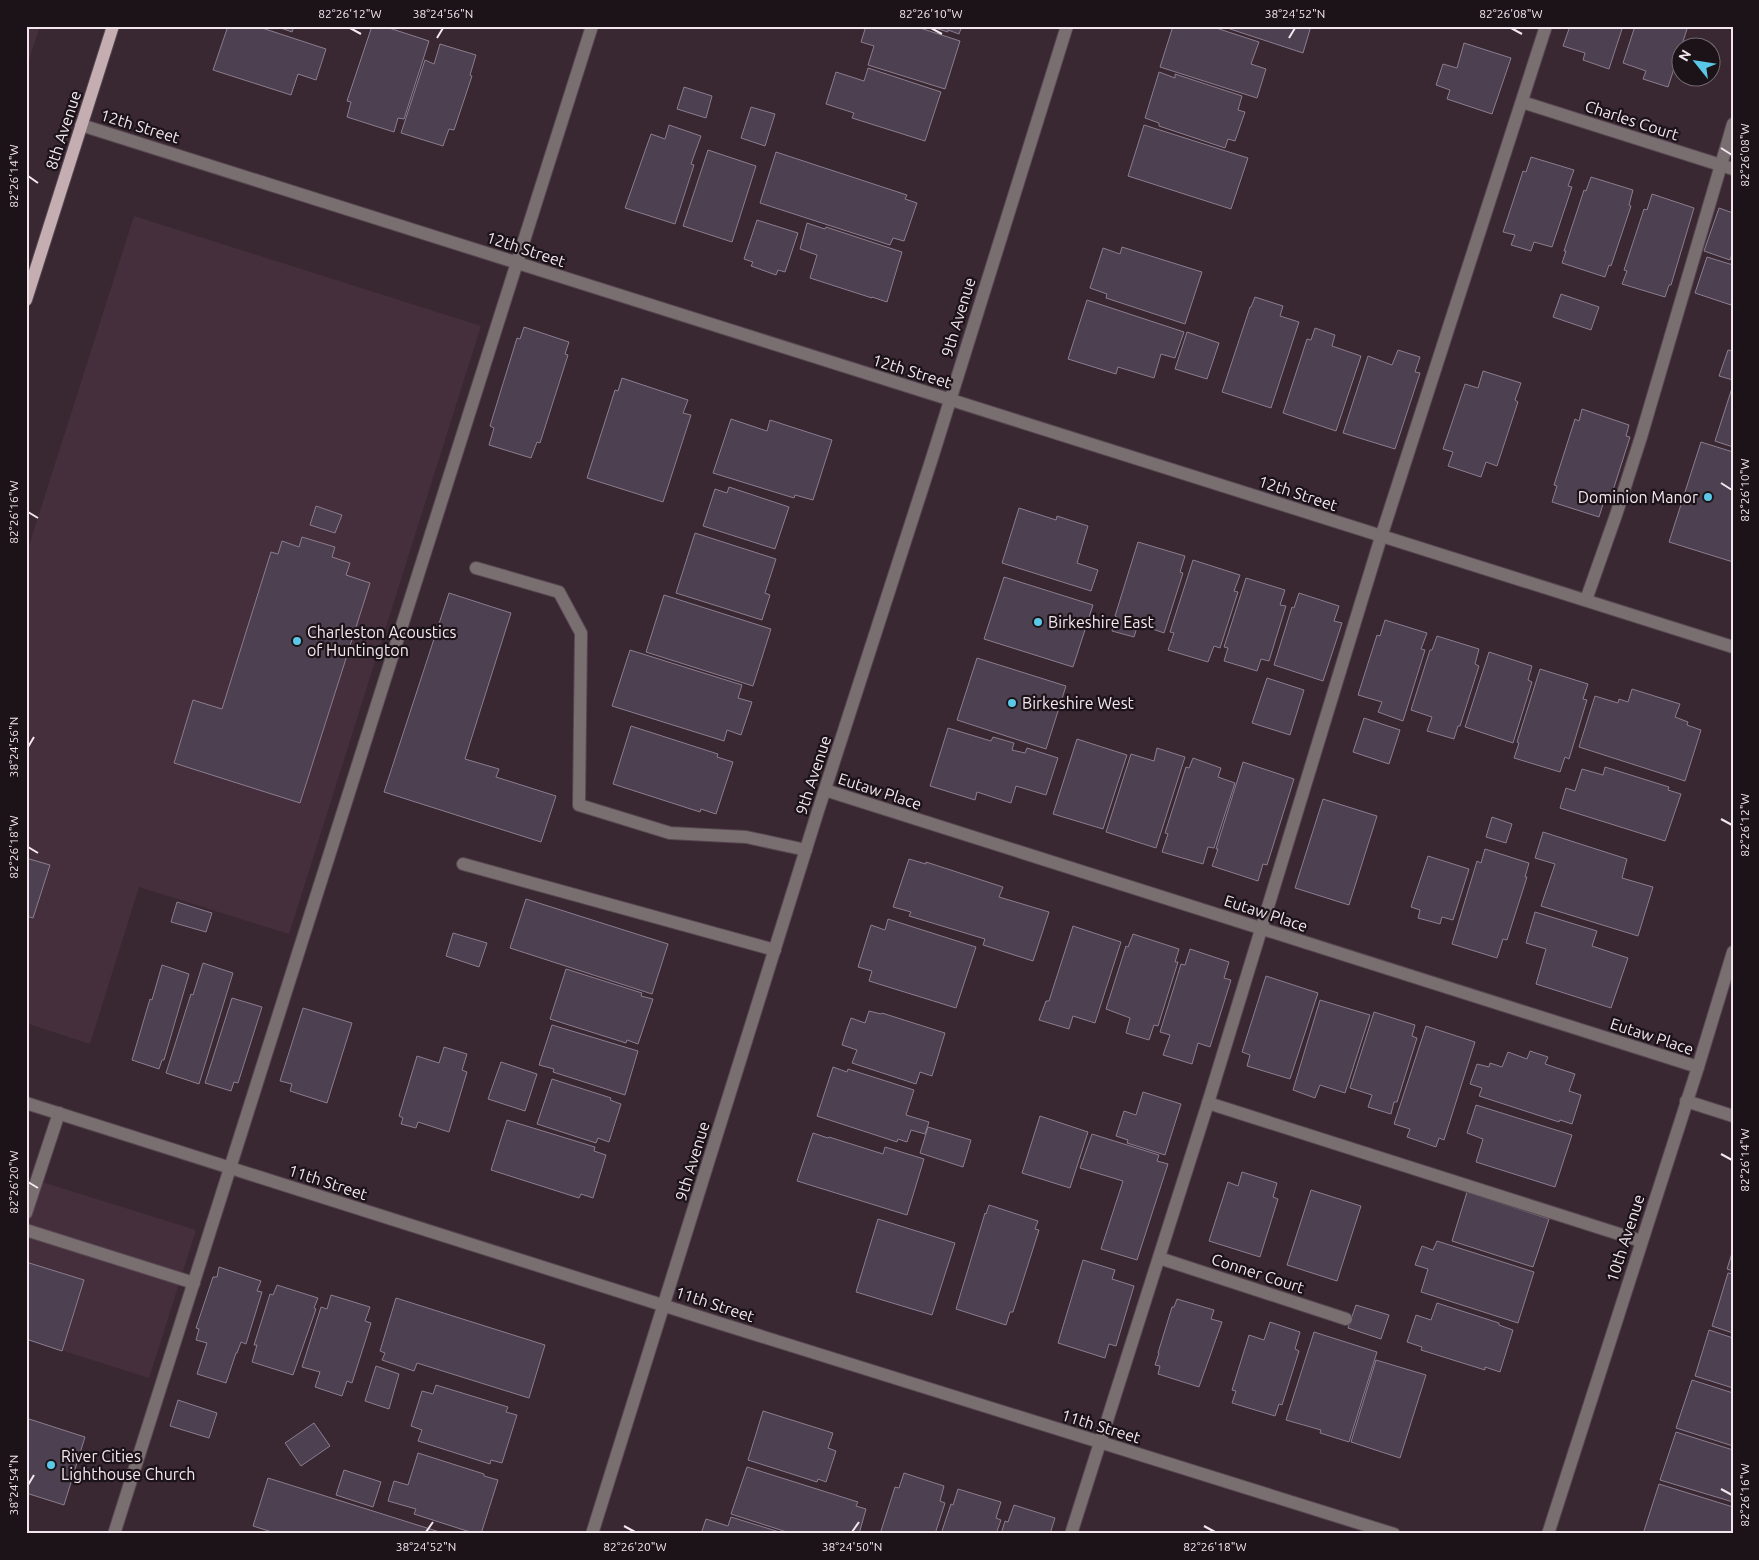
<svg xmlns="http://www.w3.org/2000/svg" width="1759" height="1560" viewBox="0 0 1759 1560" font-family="Ubuntu,sans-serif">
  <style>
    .built { fill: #462f3d }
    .building { fill: #4d4151; stroke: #8b7d8f }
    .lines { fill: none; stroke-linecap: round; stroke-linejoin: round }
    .minor-casing { stroke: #574650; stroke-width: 14 }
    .major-casing { stroke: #574650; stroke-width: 14 }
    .minor { stroke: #796e70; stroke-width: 12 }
    .major { stroke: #c4aeb1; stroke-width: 12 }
    .ticks { fill: none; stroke: #f3e7ee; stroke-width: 2 }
    .poi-dot { fill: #5ac8e6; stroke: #1b1318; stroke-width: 2 }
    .labels { text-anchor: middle; stroke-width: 4.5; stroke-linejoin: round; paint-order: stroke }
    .street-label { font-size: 16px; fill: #f3e7ee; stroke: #1b1318 }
    .poi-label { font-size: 16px; fill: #f3e7ee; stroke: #1b1318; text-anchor: start }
    .neatline { fill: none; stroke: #f3e7ee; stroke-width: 2 }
    .ticks-label { font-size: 12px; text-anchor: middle; fill: #f3e7ee }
  </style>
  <rect width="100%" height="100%" fill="#392732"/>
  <g class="built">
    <polygon points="26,26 40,26 26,69"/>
    <polygon points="134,216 481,326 289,934 139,887 90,1044 26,1023 26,555"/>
    <polygon points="26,1177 196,1230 149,1378 26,1339"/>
  </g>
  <g class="building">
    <polygon points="228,26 256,26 326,49 316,80 298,74 291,95 213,70"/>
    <polygon points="275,26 294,26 292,32"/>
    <polygon points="372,26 383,26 429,41 404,119 398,118 394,132 347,117 351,102 347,101"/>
    <polygon points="866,26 914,26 960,41 945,89 868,65 874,46 861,42"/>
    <polygon points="928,26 962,26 959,34 948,30 948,32"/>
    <polygon points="1173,26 1210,26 1259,42 1251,64 1266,69 1257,98 1160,67"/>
    <polygon points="1221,26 1311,26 1303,53"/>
    <polygon points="1570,26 1623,26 1609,69 1583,60 1585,53 1563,46"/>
    <polygon points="1635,26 1688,26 1668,87 1643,79 1646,71 1623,63"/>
    <polygon points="1464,43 1511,58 1492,114 1447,99 1450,90 1436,85 1443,64 1457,68"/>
    <polygon points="440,44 476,55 470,75 472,76 454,130 449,129 443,146 401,133 425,60 434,64"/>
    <polygon points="868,68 941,92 925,141 852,118 854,113 826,104 836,72 864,81"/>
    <polygon points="1159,72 1175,78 1175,74 1242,96 1238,110 1245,112 1235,141 1228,139 1225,148 1159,126 1159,123 1145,118"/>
    <polygon points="684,87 712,96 706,118 677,109"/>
    <polygon points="751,107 775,114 765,146 741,138"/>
    <polygon points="669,125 701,136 691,164 694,165 675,224 625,208 651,134 665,139"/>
    <polygon points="1144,125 1248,158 1231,209 1128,176"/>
    <polygon points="708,150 756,166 732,242 683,226"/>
    <polygon points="776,152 907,195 905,199 917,203 904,241 893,238 890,245 760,203"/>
    <polygon points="1531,157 1574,170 1568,186 1572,187 1552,247 1534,242 1531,251 1511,245 1515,235 1503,232 1523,171 1526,172"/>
    <polygon points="1591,177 1633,190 1629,205 1631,206 1611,266 1609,265 1605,277 1562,263 1566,251 1564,251 1584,190 1586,191"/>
    <polygon points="1652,194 1694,208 1671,285 1669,285 1665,297 1622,284 1627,271 1624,270 1644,209 1647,210"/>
    <polygon points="1719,208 1733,213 1733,251 1730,260 1704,251"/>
    <polygon points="757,220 798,233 785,272 778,270 776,275 751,266 753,262 744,259"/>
    <polygon points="807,223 825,229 826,227 902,252 887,302 872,297 872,298 810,278 817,255 800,249"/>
    <polygon points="1122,247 1202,272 1185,324 1106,298 1107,294 1090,288 1103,248 1120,254"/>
    <polygon points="1707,257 1733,265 1733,298 1731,305 1695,293"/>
    <polygon points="1561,294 1599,307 1591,330 1553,317"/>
    <polygon points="1255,297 1283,306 1280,316 1299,322 1271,408 1222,392 1250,307 1251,307"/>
    <polygon points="1087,300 1184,332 1175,358 1161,354 1154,378 1118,367 1116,374 1068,359"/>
    <polygon points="524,327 569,342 565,354 568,355 540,443 537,442 531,458 489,445 494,428 490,426 517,338 520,339"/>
    <polygon points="1315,328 1335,335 1332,346 1361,356 1336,431 1283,413 1307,339 1311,340"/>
    <polygon points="1187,332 1219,343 1207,379 1175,369"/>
    <polygon points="1398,350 1420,357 1415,372 1420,373 1395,449 1343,433 1368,356 1392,365"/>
    <polygon points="1728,350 1733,351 1733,380 1719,376"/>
    <polygon points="1483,371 1521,383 1515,400 1518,402 1497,466 1486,462 1481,477 1448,466 1453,452 1443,449 1465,384 1478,388"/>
    <polygon points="622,378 688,400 683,413 691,415 663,502 587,478 615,390 618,391"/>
    <polygon points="1732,388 1733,388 1733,447 1715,441"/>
    <polygon points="1582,409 1629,425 1626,436 1630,437 1609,503 1604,501 1599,517 1552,502 1557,486 1554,485 1575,419 1579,421"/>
    <polygon points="731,419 767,431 770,420 832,440 813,500 795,495 794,498 713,473"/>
    <polygon points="1701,442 1733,452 1733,562 1669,542"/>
    <polygon points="729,487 789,507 775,549 703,526 715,489 727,493"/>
    <polygon points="316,506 342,515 335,533 310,525"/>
    <polygon points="1019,508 1056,520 1057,516 1088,526 1077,563 1098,570 1091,591 1002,563"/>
    <polygon points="695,533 776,559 765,593 770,595 762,620 676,593"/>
    <polygon points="302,537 335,547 332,557 350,563 346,575 370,583 300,803 174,763 193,700 222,709 271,552 278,554 282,541 299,547"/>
    <polygon points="1138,542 1185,556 1180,572 1183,573 1164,633 1138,624 1134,637 1112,631 1117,617 1115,616"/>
    <polygon points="1193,560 1240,575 1234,591 1238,592 1220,648 1214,646 1208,662 1168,650 1174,633 1170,632"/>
    <polygon points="1004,577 1093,605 1073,667 984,639"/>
    <polygon points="1246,578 1285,590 1280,605 1286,606 1269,661 1261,659 1257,671 1224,661 1228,648 1224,647"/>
    <polygon points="449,593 511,613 465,759 499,769 496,777 556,796 541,842 384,792"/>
    <polygon points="1299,593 1339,606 1334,621 1342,623 1323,681 1274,665 1292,607 1294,608"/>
    <polygon points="664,595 771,629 753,686 646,652"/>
    <polygon points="1385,620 1427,633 1421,649 1425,650 1403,721 1378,712 1382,702 1358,695 1377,635 1380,636"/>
    <polygon points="1437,636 1479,649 1475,664 1479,666 1460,726 1458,726 1454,739 1427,731 1432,717 1411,710 1430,650 1432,650"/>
    <polygon points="630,650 742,685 738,698 752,702 741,735 727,730 724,741 612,706"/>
    <polygon points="1489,652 1532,666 1528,680 1532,682 1513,743 1465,727"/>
    <polygon points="977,658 1066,686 1046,749 957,720"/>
    <polygon points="1540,669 1588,684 1583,699 1587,700 1569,759 1565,757 1560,772 1514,758 1519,743 1517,742"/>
    <polygon points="1267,678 1304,690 1290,735 1252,723"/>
    <polygon points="1632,689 1680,704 1675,717 1688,722 1687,725 1701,730 1685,781 1579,747 1595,696 1618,703 1619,699 1628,702"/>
    <polygon points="1364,718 1400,730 1389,764 1353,752"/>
    <polygon points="631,726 718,754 717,757 733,762 716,814 701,809 700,812 613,784"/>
    <polygon points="948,728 991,741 993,737 1014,743 1012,750 1025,753 1027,748 1058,758 1046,795 1016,786 1011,803 977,792 975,800 930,786"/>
    <polygon points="1077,739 1127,755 1103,829 1053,814"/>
    <polygon points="1157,748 1185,757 1156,848 1106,832 1131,754 1154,761"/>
    <polygon points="1193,758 1221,768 1218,777 1235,783 1214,848 1208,847 1203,864 1162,852 1168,834 1165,833 1186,767 1189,768"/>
    <polygon points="1243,762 1294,779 1267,865 1263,864 1258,881 1212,866 1218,849 1216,849"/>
    <polygon points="1605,767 1669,787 1668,790 1681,794 1665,841 1560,808 1566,788 1575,791 1582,769 1603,775"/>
    <polygon points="1323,799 1377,816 1349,905 1295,888"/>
    <polygon points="1492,817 1512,824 1506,843 1486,837"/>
    <polygon points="1543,832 1627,859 1622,878 1653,887 1638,936 1541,906 1555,864 1535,858"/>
    <polygon points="1485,849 1529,863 1525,877 1527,877 1507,940 1503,939 1497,958 1452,944 1477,861 1481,863"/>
    <polygon points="1428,856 1469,869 1453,920 1442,917 1440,924 1418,918 1420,910 1411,907"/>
    <polygon points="26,858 50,865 33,918 26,916"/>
    <polygon points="909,859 926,864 926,862 1003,887 999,897 1049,912 1033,961 983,945 985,939 909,916 911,912 893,907"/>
    <polygon points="526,899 668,944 652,994 510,948"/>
    <polygon points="177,902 212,913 206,932 171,922"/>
    <polygon points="1535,912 1597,931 1592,946 1628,958 1611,1008 1536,984 1546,949 1526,943"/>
    <polygon points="888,919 976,947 956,1008 869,981 872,971 858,967 871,925 885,930"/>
    <polygon points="1073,926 1121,942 1095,1023 1073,1016 1069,1029 1039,1020 1046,1001 1049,1001"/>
    <polygon points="453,933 487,943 479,967 446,956"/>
    <polygon points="1133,934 1179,949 1175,962 1178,962 1158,1026 1154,1025 1149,1040 1126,1033 1130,1018 1106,1009 1126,946 1128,947"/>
    <polygon points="1190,949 1229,962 1224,978 1231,980 1210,1047 1198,1043 1192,1064 1163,1055 1170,1035 1160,1032 1181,964 1185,965"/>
    <polygon points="203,963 233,973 199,1084 166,1073 191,994 193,995"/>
    <polygon points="162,965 189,974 164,1060 162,1060 159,1069 132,1060 150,999 152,1000"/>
    <polygon points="566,969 642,993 641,996 653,999 638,1044 627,1040 626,1043 550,1019"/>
    <polygon points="1266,976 1318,993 1290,1079 1247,1066 1250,1055 1242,1052"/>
    <polygon points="232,998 262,1007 238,1083 234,1082 231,1091 205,1083"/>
    <polygon points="1320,1000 1370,1015 1345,1093 1320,1085 1315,1098 1293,1090"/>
    <polygon points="303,1008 352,1023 327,1103 290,1091 292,1084 280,1081"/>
    <polygon points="869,1011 881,1014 882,1013 945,1033 932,1076 920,1072 916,1084 852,1063 857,1050 842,1045 846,1032 851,1018 865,1023"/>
    <polygon points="1374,1012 1415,1025 1412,1036 1417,1038 1397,1102 1394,1102 1391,1114 1368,1107 1372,1095 1350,1088"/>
    <polygon points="552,1025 638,1051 625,1095 553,1072 554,1069 539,1065"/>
    <polygon points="1426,1026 1475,1042 1444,1140 1439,1138 1436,1147 1407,1137 1410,1129 1394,1124"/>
    <polygon points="444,1047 467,1054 462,1070 467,1072 449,1132 418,1122 416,1128 401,1124 403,1118 399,1116 417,1056 439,1063"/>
    <polygon points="1530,1051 1548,1057 1545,1064 1575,1074 1569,1091 1581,1095 1572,1124 1560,1120 1559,1122 1479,1096 1482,1088 1470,1084 1477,1064 1489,1067 1490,1063 1502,1067 1508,1052 1527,1059"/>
    <polygon points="501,1062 537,1074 525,1111 488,1099"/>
    <polygon points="833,1067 847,1072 848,1069 914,1090 906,1115 929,1122 925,1134 911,1130 907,1142 898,1139 897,1142 817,1116"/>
    <polygon points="552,1079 611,1098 610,1100 621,1104 609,1142 598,1138 596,1143 537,1124"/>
    <polygon points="1143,1092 1181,1104 1165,1155 1127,1143 1128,1140 1116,1136 1124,1111 1136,1115"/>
    <polygon points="1476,1105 1572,1135 1555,1187 1476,1162 1483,1139 1467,1133"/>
    <polygon points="1040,1116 1088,1132 1070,1188 1022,1173"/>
    <polygon points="507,1120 595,1147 594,1151 606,1155 593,1198 581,1194 579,1198 491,1170"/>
    <polygon points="928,1127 971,1140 963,1167 920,1153"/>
    <polygon points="813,1133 828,1138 829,1137 883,1154 885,1147 924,1159 907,1215 797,1181"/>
    <polygon points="1092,1134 1159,1155 1157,1161 1168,1164 1137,1260 1101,1249 1123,1181 1080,1168"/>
    <polygon points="1242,1172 1277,1183 1273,1197 1278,1199 1260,1257 1209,1241 1228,1182 1238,1186"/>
    <polygon points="1311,1190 1361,1206 1337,1281 1287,1265"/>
    <polygon points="1467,1192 1549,1219 1533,1267 1452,1241"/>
    <polygon points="989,1205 1038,1221 1035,1229 1039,1230 1013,1312 1010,1312 1006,1325 956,1309 985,1213 986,1214"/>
    <polygon points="878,1219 955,1243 932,1315 856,1292"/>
    <polygon points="1437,1241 1534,1272 1518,1323 1421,1292 1428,1269 1415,1265 1422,1246 1433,1250"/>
    <polygon points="1733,1250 1733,1271 1727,1269"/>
    <polygon points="1083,1260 1115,1270 1112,1279 1134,1286 1116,1346 1109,1344 1105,1358 1058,1343"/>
    <polygon points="26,1262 84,1280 62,1351 26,1339"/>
    <polygon points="219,1267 261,1281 257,1291 262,1292 246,1344 241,1342 237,1353 236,1353 226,1383 197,1374 207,1343 196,1340 199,1329 196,1328 213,1277 217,1277"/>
    <polygon points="1728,1273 1733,1274 1733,1333 1712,1326"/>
    <polygon points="277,1285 318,1298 314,1308 316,1309 293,1375 252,1362 257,1345 254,1345 270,1294 273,1295"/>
    <polygon points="331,1295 370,1307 365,1321 371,1323 352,1383 347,1381 342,1396 315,1387 320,1372 302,1367 321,1307 327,1309"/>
    <polygon points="396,1298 545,1345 529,1398 417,1363 414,1371 382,1360 385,1353 380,1351"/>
    <polygon points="1177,1299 1214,1310 1211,1319 1222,1322 1199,1387 1158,1374 1160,1366 1155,1365 1159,1353 1158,1353 1172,1307 1174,1307"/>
    <polygon points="1437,1303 1499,1323 1499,1325 1513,1330 1500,1372 1485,1367 1485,1370 1421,1350 1422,1347 1407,1342 1416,1315 1431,1320"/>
    <polygon points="1356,1305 1389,1315 1381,1339 1348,1328"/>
    <polygon points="1270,1322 1300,1332 1295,1349 1299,1351 1282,1405 1279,1404 1275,1416 1232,1403 1236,1391 1232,1390 1249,1335 1264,1340"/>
    <polygon points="1709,1330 1733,1338 1733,1388 1695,1376"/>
    <polygon points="1314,1332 1377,1352 1349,1442 1320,1433 1321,1430 1286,1420"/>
    <polygon points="1376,1360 1426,1375 1400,1458 1351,1442"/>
    <polygon points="376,1366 399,1374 389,1409 365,1401"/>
    <polygon points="1692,1380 1733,1393 1733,1446 1676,1428"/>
    <polygon points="436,1385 508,1407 506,1412 517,1415 502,1463 491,1460 490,1464 418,1441 422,1430 411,1426 422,1391 433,1394"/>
    <polygon points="178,1400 217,1413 209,1438 170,1426"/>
    <polygon points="763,1411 833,1433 828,1448 836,1451 826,1482 818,1479 817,1482 748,1460"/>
    <polygon points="26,1418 85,1437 64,1505 26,1493"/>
    <polygon points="314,1423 330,1446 301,1466 285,1443"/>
    <polygon points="1676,1432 1733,1450 1733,1502 1660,1480"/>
    <polygon points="418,1453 484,1474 484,1476 498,1480 481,1534 467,1531 414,1514 416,1509 388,1501 394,1481 408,1485"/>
    <polygon points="747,1467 858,1502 856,1506 866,1509 859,1534 793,1534 731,1514"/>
    <polygon points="344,1470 381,1482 373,1507 336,1495"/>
    <polygon points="904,1473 944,1486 940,1501 945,1503 935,1534 880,1534 895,1487 899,1488"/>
    <polygon points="268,1478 446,1534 278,1534 253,1526"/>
    <polygon points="1659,1484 1733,1507 1733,1534 1643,1534"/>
    <polygon points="958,1489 1001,1502 996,1518 1001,1520 996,1534 941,1534 951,1504 953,1505"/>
    <polygon points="1014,1505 1055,1518 1050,1534 1001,1534 1005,1521 1008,1522"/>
    <polygon points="731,1517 786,1534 701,1534 706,1519 728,1526"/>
  </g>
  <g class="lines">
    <g class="minor-casing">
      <g id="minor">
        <polyline points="1522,102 1733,169"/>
        <polyline points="81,125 1733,647"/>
        <polyline points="476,568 559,592 581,633 579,805 670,833 746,837 806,850"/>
        <polyline points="1586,600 1616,515 1641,437 1733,124"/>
        <polyline points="825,790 1698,1067"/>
        <polyline points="463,864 775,950"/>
        <polyline points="1686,1101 1733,1116"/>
        <polyline points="26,1103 722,1324 1394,1534"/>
        <polyline points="1208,1103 1641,1241"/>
        <polyline points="26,1213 59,1113"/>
        <polyline points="26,1230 194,1283"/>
        <polyline points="1159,1258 1346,1319"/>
        <polyline points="114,1534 592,26"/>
        <polyline points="592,1534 817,814 933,455 1067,26"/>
        <polyline points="1071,1534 1208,1103 1381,537 1546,26"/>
        <polyline points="1548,1534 1698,1067 1733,952"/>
      </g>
    </g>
    <g class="major-casing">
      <polyline id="major" points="26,300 113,26"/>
    </g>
    <use href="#minor" class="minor"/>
    <use href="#major" class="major"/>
  </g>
  <path class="ticks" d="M350,28L361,34M931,28L942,34M1511,28L1522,34M437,38L443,28M1289,38L1295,28M1721,148L1732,155M28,176L38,183M1721,483L1732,490M28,512L38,518M28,747L34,737M1721,819L1732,825M28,847L38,853M1721,1154L1732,1160M28,1182L38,1188M28,1485L34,1475M1721,1489L1732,1495M624,1526L635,1532M1204,1526L1215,1532M426,1532L433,1522M852,1532L859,1522"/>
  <g class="poi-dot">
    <circle cx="1708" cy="497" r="5"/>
    <circle cx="1038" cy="622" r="5"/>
    <circle cx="297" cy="641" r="5"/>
    <circle cx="1012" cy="703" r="5"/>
    <circle cx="51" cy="1465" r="5"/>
  </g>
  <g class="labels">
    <g class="street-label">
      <text transform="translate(1632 120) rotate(18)" y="6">Charles Court</text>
      <text transform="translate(140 126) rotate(17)" y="6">12th Street</text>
      <text transform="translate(63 130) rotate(-72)" y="6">8th Avenue</text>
      <text transform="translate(526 249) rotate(18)" y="6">12th Street</text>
      <text transform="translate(958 317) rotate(-73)" y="6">9th Avenue</text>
      <text transform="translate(912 371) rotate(17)" y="6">12th Street</text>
      <text transform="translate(1298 493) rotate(18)" y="6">12th Street</text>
      <text transform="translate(813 775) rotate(-72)" y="6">9th Avenue</text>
      <text transform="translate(880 791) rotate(18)" y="6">Eutaw Place</text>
      <text transform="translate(1266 913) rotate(18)" y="6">Eutaw Place</text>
      <text transform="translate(1652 1036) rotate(18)" y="6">Eutaw Place</text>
      <text transform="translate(692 1161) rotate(-73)" y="6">9th Avenue</text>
      <text transform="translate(328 1182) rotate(18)" y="6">11th Street</text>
      <text transform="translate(1625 1238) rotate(-72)" y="6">10th Avenue</text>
      <text transform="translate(1258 1273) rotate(18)" y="6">Conner Court</text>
      <text transform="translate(715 1304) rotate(18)" y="6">11th Street</text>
      <text transform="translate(1101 1426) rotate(17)" y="6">11th Street</text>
    </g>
    <g class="poi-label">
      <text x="1698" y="503" text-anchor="end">Dominion Manor</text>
      <text x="1048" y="628">Birkeshire East</text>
      <text x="307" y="638">Charleston Acoustics<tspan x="307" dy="18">of Huntington</tspan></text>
      <text x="1022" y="709">Birkeshire West</text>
      <text x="61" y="1462">River Cities<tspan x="61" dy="18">Lighthouse Church</tspan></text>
    </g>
  </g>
  <rect width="1759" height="1560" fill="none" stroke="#1b1318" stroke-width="55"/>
  <g transform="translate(1696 62) rotate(300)"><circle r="24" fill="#1b1318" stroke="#71686e"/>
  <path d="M0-4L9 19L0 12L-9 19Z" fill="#5ac8e6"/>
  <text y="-8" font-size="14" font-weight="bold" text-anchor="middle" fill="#f3e7ee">N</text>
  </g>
  <rect x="28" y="28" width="1704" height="1504" class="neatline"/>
  <g class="ticks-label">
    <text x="350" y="18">82°26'12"W</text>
    <text x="443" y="18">38°24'56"N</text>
    <text x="931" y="18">82°26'10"W</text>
    <text x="1295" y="18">38°24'52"N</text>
    <text x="1511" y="18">82°26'08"W</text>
    <text transform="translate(1745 155) rotate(-90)" y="4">82°26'08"W</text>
    <text transform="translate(14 176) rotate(-90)" y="4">82°26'14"W</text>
    <text transform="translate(1745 490) rotate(-90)" y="4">82°26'10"W</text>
    <text transform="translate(14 512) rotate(-90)" y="4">82°26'16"W</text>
    <text transform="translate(14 747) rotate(-90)" y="4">38°24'56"N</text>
    <text transform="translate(1745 825) rotate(-90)" y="4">82°26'12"W</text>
    <text transform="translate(14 847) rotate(-90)" y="4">82°26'18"W</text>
    <text transform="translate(1745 1160) rotate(-90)" y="4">82°26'14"W</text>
    <text transform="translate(14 1182) rotate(-90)" y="4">82°26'20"W</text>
    <text transform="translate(14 1485) rotate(-90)" y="4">38°24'54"N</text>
    <text transform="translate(1745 1495) rotate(-90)" y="4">82°26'16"W</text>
    <text x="426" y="1551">38°24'52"N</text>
    <text x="635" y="1551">82°26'20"W</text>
    <text x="852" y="1551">38°24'50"N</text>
    <text x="1215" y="1551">82°26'18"W</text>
  </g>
</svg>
